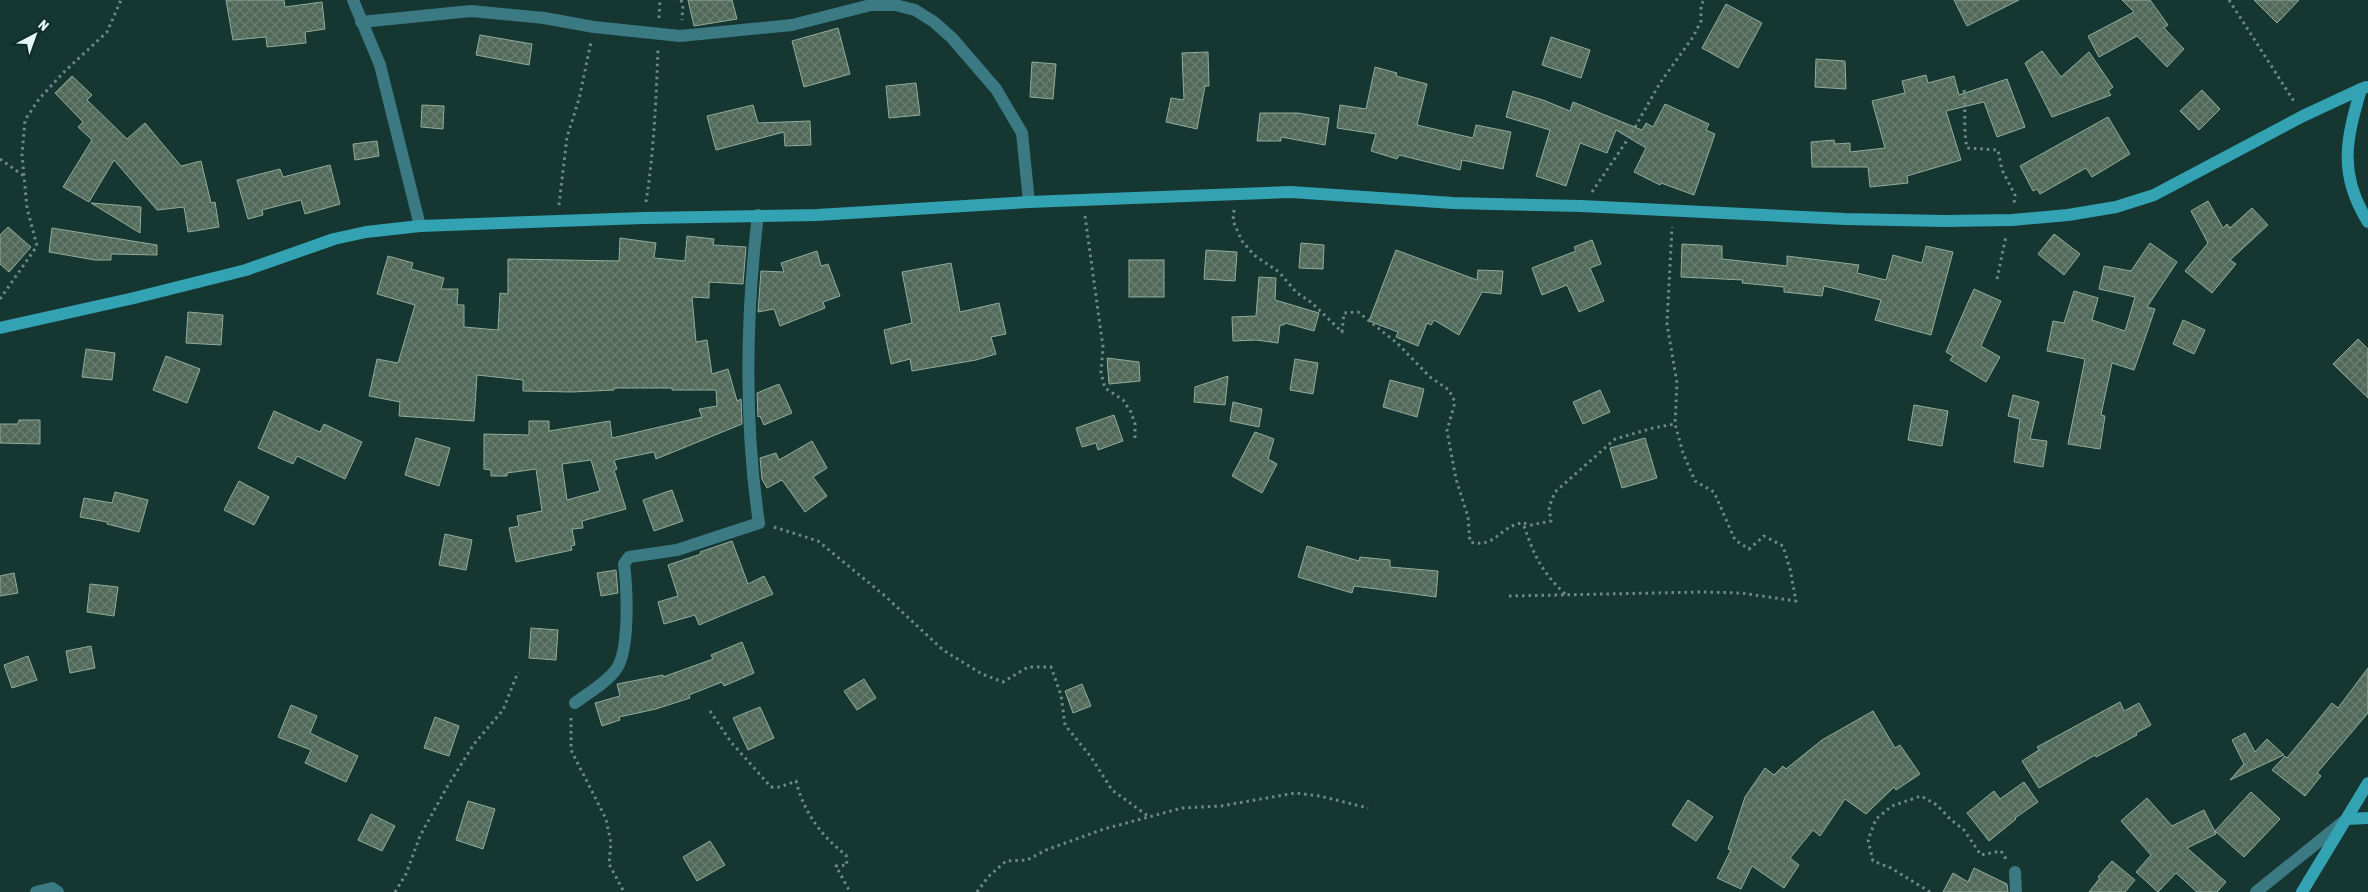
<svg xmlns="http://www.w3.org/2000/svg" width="2368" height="892" viewBox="0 0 2368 892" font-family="'Asap Condensed',sans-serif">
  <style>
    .building { fill: url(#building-cross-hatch); stroke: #91ac9a; fill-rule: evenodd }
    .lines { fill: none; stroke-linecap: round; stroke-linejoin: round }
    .path { stroke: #6f8986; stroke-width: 3; stroke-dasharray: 2.5 4; stroke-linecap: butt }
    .street { stroke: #3b7983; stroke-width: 12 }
    .secondary { stroke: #33a2b2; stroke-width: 12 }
  </style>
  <defs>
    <pattern id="building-cross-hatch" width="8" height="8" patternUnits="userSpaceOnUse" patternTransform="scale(1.25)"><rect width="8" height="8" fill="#516959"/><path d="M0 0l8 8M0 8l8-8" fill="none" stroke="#6a7f71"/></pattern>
  </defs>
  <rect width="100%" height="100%" fill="#163632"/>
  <g class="building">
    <polygon points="226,0 284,0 285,7 322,2 325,29 305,32 306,43 267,47 266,37 233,40"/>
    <polygon points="688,0 732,0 737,19 694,26"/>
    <polygon points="1954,0 2019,0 1967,26"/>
    <polygon points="2122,0 2150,0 2168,25 2164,28 2184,49 2167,67 2137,36 2099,57 2088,36 2134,12"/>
    <polygon points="2254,0 2299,0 2277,23"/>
    <polygon points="1726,4 1762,23 1738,68 1702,48"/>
    <polygon points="838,28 850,74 804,87 792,41"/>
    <polygon points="480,35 532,44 529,65 476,55"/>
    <polygon points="1551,37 1590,50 1581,78 1542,65"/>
    <polygon points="2042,51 2061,77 2089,52 2113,87 2108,91 2111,95 2052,117 2025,63"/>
    <polygon points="1208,52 1209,86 1205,86 1197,129 1166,122 1171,98 1184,100 1182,53"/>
    <polygon points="1816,59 1845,61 1846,89 1815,87"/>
    <polygon points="1032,62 1056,64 1053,99 1030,97"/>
    <polygon points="1375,67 1397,73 1396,76 1427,84 1417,125 1473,138 1476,125 1511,132 1503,169 1462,160 1460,170 1399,155 1397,159 1371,151 1376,134 1337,128 1340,105 1366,109"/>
    <polygon points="1926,75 1928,83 1954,76 1959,95 2007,79 2025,127 1997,137 1984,102 1946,111 1961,160 1907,176 1908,183 1870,187 1868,167 1812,167 1811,142 1834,140 1835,144 1850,143 1850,152 1885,148 1872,101 1905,93 1902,81"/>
    <polygon points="72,76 92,95 87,100 127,139 145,123 181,166 201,161 211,203 215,202 219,227 188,232 184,207 157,210 114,160 89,202 63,187 92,140 78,127 83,122 55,93"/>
    <polygon points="916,83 920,115 889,118 886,86"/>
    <polygon points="2202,90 2220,109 2199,130 2180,111"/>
    <polygon points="1513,91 1543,100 1570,111 1573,102 1642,130 1646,123 1653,127 1665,104 1709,124 1706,130 1715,134 1694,195 1661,183 1660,185 1634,172 1646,148 1616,130 1607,153 1580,143 1566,186 1536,176 1550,130 1506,117"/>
    <polygon points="422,105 444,106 443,129 421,127"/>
    <polygon points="753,105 758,123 810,121 811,145 785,146 784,132 716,150 707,116"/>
    <polygon points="1260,113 1298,113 1329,118 1325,145 1281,137 1281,141 1257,141"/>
    <polygon points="2108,117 2130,154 2092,177 2086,168 2040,194 2037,189 2033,191 2020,166"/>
    <polygon points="377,141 379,156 355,160 353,144"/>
    <polygon points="330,165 340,204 305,214 301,200 262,210 263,215 248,219 237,180 280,169 283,177"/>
    <polygon points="2208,201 2223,228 2227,224 2230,228 2252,208 2268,225 2230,260 2236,264 2212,293 2185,271 2208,243 2191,211"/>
    <polygon points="91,203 141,207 140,233"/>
    <polygon points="8,227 31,247 9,272 0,264 0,235"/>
    <polygon points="52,228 157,245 157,255 111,254 111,260 95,260 49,252"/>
    <polygon points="2054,234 2080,254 2064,275 2038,254"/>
    <path d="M687,236L714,239L713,245L746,247L743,284L709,282V298L692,297L696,342L707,340L712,374L728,369L737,401L741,399L742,424L656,459L654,452L614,460L617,469L614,470L626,509L582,521L583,528L572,529L575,545L571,546L572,550L516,562L509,528L519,526L517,516L542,511L536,469L507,473V476H491V470L484,469V434L529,435V421H549V431L610,421L612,438L702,417L699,409L717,406L716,390H672V388H614V390L572,392L523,391V380L477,375L474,421L399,416L400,402L369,396L377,359L398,363L415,305L377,294L388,256L413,263L411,269L444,278L441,289H458L457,305H464V327L498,330L500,293L508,294V259L619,261L620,238L656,243L654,258L685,261ZM591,460L600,491L567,500L562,464Z"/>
    <polygon points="1592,240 1601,264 1590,268 1604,301 1579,312 1567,285 1542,295 1532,268 1576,251 1574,247"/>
    <polygon points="1301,243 1324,245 1323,269 1299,268"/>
    <polygon points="2150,243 2177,262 2147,307 2155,309 2134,370 2112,363 2101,415 2105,416 2100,449 2068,444 2085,359 2047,351 2053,321 2064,323 2074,291 2098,298 2092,320 2125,331 2135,297 2099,289 2104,266 2131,271"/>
    <polygon points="1682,244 1722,246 1722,259 1787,266 1787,256 1859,265 1857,273 1886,280 1893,255 1922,263 1926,246 1953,252 1931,335 1875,320 1881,300 1824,286 1822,296 1784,292 1784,287 1742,283 1743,280 1681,277"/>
    <polygon points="1206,250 1237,252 1235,281 1204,279"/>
    <polygon points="1396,250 1477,280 1478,270 1503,271 1501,294 1482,292 1459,335 1434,320 1431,325 1427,323 1418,346 1396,337 1398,332 1369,321"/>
    <polygon points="817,251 821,266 828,264 840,296 823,302 825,308 780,326 774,309 758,312 761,271 784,272 781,263"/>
    <rect x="1129" y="260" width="35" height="37"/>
    <polygon points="951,263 960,312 999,303 1006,334 991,337 996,354 976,360 912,371 910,359 891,364 884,330 912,323 902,272"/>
    <polygon points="1259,277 1276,278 1275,300 1319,313 1314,331 1285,323 1284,325 1280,325 1278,343 1256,340 1233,341 1232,317 1256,316"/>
    <polygon points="1974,289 2001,301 1981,346 2000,357 1986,382 1950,360 1953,356 1946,352"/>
    <polygon points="188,312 223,315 221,345 186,343"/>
    <polygon points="2183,320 2205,330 2194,354 2173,344"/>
    <polygon points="2358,339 2368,349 2368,398 2333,364"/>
    <polygon points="86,349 115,353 112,380 82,377"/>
    <polygon points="166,356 200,369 187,403 153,390"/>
    <polygon points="1107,358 1139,362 1140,381 1109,384"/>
    <polygon points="1295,359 1318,363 1313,394 1290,390"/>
    <polygon points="1228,376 1225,405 1194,402 1195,387"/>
    <polygon points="1390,380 1424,389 1417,417 1383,407"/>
    <polygon points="779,384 792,413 764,425 760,416 758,417 757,393"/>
    <polygon points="1600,390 1610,412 1583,424 1573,402"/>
    <polygon points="2013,395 2039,402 2030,439 2047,441 2043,467 2014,462 2020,419 2008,416"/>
    <polygon points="1233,402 1262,409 1259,427 1230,421"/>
    <polygon points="1914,405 1948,411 1942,446 1908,440"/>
    <polygon points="274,411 320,432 324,424 362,442 345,479 297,456 293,464 258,448"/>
    <polygon points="1114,415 1123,441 1098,450 1096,443 1082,447 1076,428"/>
    <polygon points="19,420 40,420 40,444 0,443 0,424 18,424"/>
    <polygon points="1255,432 1274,439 1268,459 1277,464 1262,493 1232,476"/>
    <polygon points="416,438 450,448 439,486 405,475"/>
    <polygon points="1645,438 1657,478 1622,488 1610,448"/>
    <polygon points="812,441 827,468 813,477 827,496 805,512 782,480 767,488 762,479 760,458 776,453 779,460"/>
    <polygon points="239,481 269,497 254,525 224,510"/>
    <polygon points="672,490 683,521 654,531 643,500"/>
    <polygon points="115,492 148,500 139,532 107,524 107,522 80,517 84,498 112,503"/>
    <polygon points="445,534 472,540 466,570 439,565"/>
    <polygon points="732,541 748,584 764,576 773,594 699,625 695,615 664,624 658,602 678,596 668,565 701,554 700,552"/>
    <polygon points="1307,546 1359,561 1360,557 1390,560 1390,567 1438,571 1436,597 1354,586 1352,593 1298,577"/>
    <polygon points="616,570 618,593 601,596 597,573"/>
    <polygon points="14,573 18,593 0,596 0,576"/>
    <polygon points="90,584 118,587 114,616 87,612"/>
    <polygon points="531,628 558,630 556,660 529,658"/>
    <polygon points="742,642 754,673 724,686 722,682 689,695 690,698 656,709 619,717 620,720 602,726 595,703 620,696 617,684 663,675 663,677 713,659 711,655"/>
    <polygon points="91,646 95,668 70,673 66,651"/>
    <polygon points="28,656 37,680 12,688 4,665"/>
    <polygon points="2368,668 2368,713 2317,773 2321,776 2305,796 2272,770 2285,756 2287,758 2332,703 2338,708"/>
    <polygon points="864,679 876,698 857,710 844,691"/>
    <polygon points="1082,684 1091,706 1073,713 1065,691"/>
    <polygon points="2120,702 2124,711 2139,703 2151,725 2136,733 2137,735 2096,757 2095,755 2039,788 2022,761 2039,750 2037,747"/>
    <polygon points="291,705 317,716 310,733 358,756 346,782 305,763 311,750 278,737"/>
    <polygon points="760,707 774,738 748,750 733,718"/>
    <polygon points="1873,711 1895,748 1900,745 1920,774 1896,790 1894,787 1866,814 1845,799 1820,836 1813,830 1790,858 1799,865 1784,888 1752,866 1741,889 1717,878 1731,850 1728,849 1745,797 1765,768 1774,775 1783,766 1786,769 1822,740"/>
    <polygon points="435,717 459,726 449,756 424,748"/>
    <polygon points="2245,733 2255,752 2267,739 2284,755 2230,780 2244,764 2232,740"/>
    <polygon points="2024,782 2038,802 2015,818 2016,819 1989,841 1967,813 1994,791 2000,799"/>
    <polygon points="2251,792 2280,819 2244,857 2215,831"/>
    <polygon points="2147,798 2172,826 2204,810 2216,834 2187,848 2226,882 2217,892 2197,892 2176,873 2158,892 2136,872 2151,855 2121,821"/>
    <polygon points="1688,800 1713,817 1696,841 1672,825"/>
    <polygon points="468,801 495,809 483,849 456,840"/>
    <polygon points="371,814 395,826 382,851 358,840"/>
    <polygon points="710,841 725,865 697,881 683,857"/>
    <polygon points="2112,861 2135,880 2125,892 2089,892 2100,878 2098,877"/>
    <polygon points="1974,868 2007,884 2008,892 1943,892 1953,873 1968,882"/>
  </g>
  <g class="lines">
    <g class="path">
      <polyline points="681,0 683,5 682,20"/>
      <polyline points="2229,0 2295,103"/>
      <polyline points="659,18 660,0"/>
      <path d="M1964,90C1966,110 1963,128 1967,148L1998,150L2002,170L2015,195L2014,204"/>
      <polyline points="0,159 24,176"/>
      <polyline points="1592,192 1630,136 1660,83 1693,37 1701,21 1701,5 1704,0"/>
      <path d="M646,202C654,151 656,101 658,49"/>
      <polyline points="559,205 567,137 579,99 591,42"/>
      <path d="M1234,210L1233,221L1242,241L1254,255L1279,272L1296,292L1312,303L1342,332L1344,313L1358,312L1397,343L1430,377L1449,390L1455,402L1447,431L1456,479L1468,517L1470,542C1496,549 1500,525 1523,523"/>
      <polyline points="1085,216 1103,347 1101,373 1105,388 1123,400 1131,412 1135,424 1135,442"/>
      <polyline points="1997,279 2006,236"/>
      <polyline points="0,299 37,246 27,208 22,155 25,120 39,99 64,72 107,32 121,0"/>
      <polyline points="774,527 818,541 885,596 943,650 982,674 1003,682 1028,667 1051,667 1061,695 1065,725 1091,757 1112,790 1148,816"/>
      <path d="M1565,594C1540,570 1534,555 1523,523L1531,525L1551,521L1549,507L1555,492L1615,439L1653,428L1675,424"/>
      <polyline points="1509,596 1703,592 1741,593 1796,601 1790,569 1783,546 1764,536 1749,549 1735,540 1714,492 1695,481 1683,453 1675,424 1677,383 1667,324 1672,227"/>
      <path d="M710,711L731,742L771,787H780L796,781C804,812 820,835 846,855L847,865L836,866L850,892"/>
      <polyline points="571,718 571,750 606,819 611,843 609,864 624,892"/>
      <polyline points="395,892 406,874 420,836 447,787 474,744 503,710 518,672"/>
      <polyline points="977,892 988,877 1006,861 1027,860 1046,850 1104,829 1182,808 1221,806 1295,793 1320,796 1368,808"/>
      <polyline points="1930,892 1891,868 1873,861 1868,840 1876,819 1892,806 1921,796 1937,805 1950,819 1964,830 1981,855 2001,851 2006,859"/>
    </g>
    <g class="street">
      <polyline points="353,0 380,65 420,226"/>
      <polyline points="361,22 471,11 544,18 594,27 680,36 792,25 871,5 895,5 915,10 934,22 952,38 996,89 1022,133 1029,202"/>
      <path d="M575,703C588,693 608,682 617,668C630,648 627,587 624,564L629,557L677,550L759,523C744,424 746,313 758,215"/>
      <polyline points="2015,872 2016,892"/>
      <polyline points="36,892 52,888 58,892"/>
      <polyline points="2256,892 2343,822"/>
    </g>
    <g class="secondary">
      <path d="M2366,87L2361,89C2346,140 2338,174 2368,222"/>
      <polyline points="0,328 134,298 246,270 334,239 366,232 420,226 644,218 817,215 1029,202 1291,192 1453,203 1581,206 1845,219 1945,221 2012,220 2068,215 2116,207 2154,195 2303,116 2361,89"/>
      <polyline points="2347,819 2368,818"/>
      <polyline points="2302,892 2368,783"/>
    </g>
  </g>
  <g transform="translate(35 35) rotate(41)" stroke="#0b2c28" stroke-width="4" paint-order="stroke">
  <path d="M0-4L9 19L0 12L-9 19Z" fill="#e6f8f5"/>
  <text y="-8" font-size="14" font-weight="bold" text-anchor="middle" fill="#e6f8f5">N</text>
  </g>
</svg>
